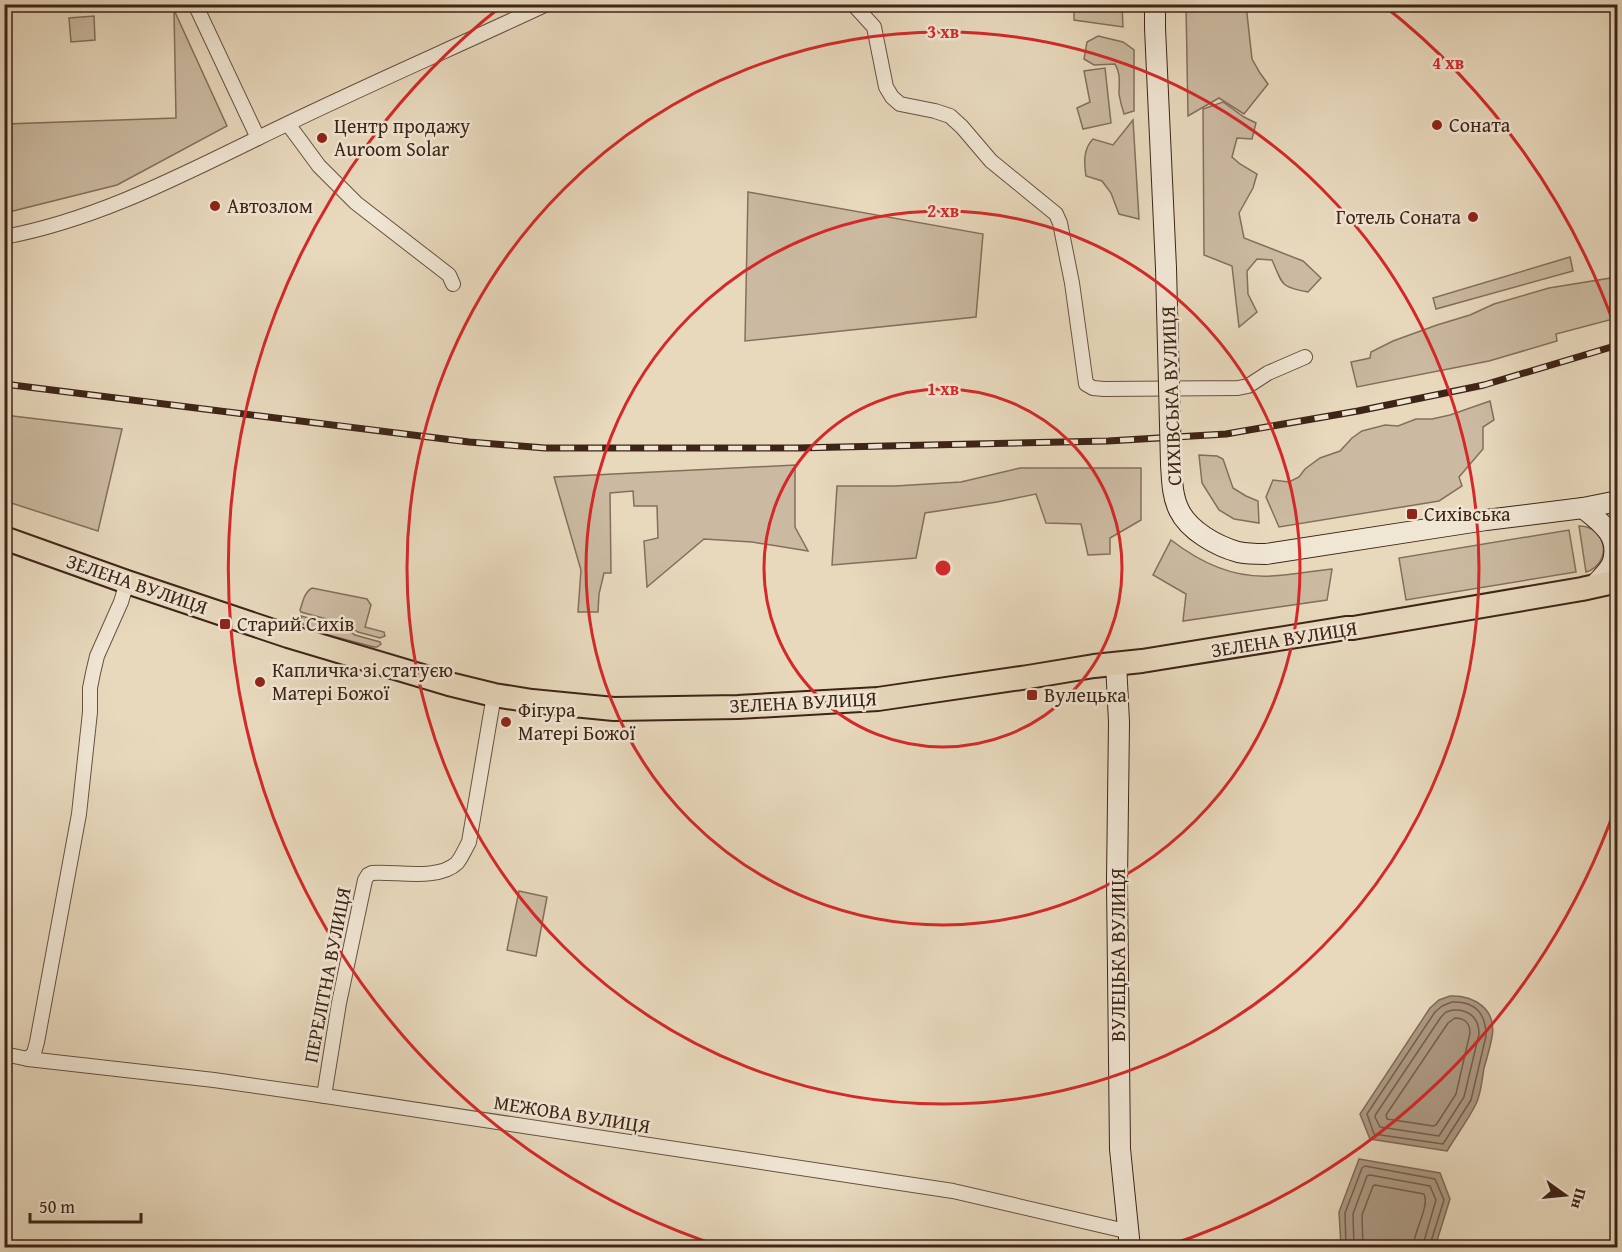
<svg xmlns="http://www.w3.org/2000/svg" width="1622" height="1252" viewBox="0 0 1622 1252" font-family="'Gentium Book Plus',serif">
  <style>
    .green { fill: #cbbaa1; stroke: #846f5c; stroke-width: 1.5 }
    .water { fill: #ae9b85; stroke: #816b59; stroke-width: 1.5 }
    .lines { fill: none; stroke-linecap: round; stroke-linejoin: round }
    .shore { stroke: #76604e; stroke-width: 1.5 }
    .street-casing { stroke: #685140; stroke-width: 16 }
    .secondary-casing { stroke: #3e2417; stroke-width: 22 }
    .primary-casing { stroke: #3e2417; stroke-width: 26 }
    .street { stroke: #f0e6d4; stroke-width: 14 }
    .secondary { stroke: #f0e6d4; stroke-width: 20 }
    .primary { stroke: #e8d9bd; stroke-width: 22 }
    .rail-casing { stroke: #3e2417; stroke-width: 7 }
    .rail { stroke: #f0e6d4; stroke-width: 4.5; stroke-dasharray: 14; stroke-linecap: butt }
    .secondary-bridge-casing { stroke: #3e2417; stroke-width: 22; stroke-linecap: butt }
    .secondary-bridge { stroke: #f0e6d4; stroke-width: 20 }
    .ring { fill: none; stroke: #d62828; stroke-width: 3 }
    .poi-dot { fill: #8f2418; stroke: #f0e6d4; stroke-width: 2 }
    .labels { text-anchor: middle; stroke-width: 5; stroke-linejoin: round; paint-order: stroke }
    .poi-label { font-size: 20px; fill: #3e2417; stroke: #f0e6d4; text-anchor: start }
    .street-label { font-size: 20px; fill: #3e2417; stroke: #f0e6d4 }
    .centre { fill: #d62828; stroke: #f0e6d4; stroke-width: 3 }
    .ring-label { font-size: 18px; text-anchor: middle; font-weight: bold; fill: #d62828; stroke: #f0e6d4; stroke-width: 5; stroke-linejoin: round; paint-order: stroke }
  </style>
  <rect width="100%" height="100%" fill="#e8d9bd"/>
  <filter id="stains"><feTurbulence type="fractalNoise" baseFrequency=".00333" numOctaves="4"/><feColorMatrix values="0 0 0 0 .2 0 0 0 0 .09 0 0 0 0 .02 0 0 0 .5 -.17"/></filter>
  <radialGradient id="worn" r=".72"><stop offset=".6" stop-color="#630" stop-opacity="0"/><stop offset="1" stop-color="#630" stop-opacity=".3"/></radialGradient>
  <g class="green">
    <polygon points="1074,5 1122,5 1123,27 1074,20"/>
    <polygon points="1186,5 1246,5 1252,59 1260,73 1268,84 1244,114 1219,98 1188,116"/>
    <polygon points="174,10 227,126 117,185 5,213 5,124 176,118"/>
    <polygon points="94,16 95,40 71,42 69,18"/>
    <path d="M1098,36L1123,42L1134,50V111L1124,114C1122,108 1120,100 1119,94C1119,82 1121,74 1115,64L1094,65L1084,59L1087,42Z"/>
    <polygon points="1105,68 1111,123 1083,129 1077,108 1090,102 1084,71"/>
    <path d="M1223,102L1244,117L1256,123L1252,139L1237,138L1232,157L1240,164L1257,174L1253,188L1239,213L1244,238L1303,261L1321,278L1308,292C1280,287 1283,285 1272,260L1257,259L1247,271L1248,294L1257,312L1239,327L1232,266L1204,255L1203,109Z"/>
    <path d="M1133,120L1139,219L1119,214L1111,193L1102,181L1086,176C1084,163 1083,149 1093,139L1113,145Z"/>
    <polygon points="748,192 983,234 976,317 745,341"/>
    <polygon points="1570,257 1573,271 1436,309 1433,298"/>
    <polygon points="1617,277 1617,318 1556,334 1557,341 1489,361 1357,387 1351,362 1370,358 1371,352 1393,341 1437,325 1470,315 1494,304 1549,288"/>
    <polygon points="1490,401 1494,420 1483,427 1483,449 1459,477 1462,486 1439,501 1279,527 1266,497 1273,480 1289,482 1299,477 1305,469 1320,458 1340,451 1352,438 1362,431 1385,425 1398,426 1416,419 1432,419 1450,415"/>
    <polygon points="4,415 122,429 98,531 5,501"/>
    <polygon points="1199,455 1217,456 1223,459 1233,488 1246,496 1258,501 1259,523 1234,519 1219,510 1202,483"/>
    <polygon points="795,465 795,527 808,551 752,542 704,539 647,587 644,541 658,538 657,506 634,506 633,491 610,493 611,573 604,573 599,594 598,612 578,612 581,570 554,477"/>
    <polygon points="1020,468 1141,468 1141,520 1110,538 1110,554 1088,555 1081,524 1046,523 1036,494 997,502 925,513 916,558 832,565 837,486 895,486 961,482"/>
    <path d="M1579,526C1607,526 1613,563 1586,572Z"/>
    <polygon points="1569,530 1576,572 1406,600 1399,558"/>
    <path d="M1171,540C1201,563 1233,578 1271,576C1291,575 1312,571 1332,569L1327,600L1183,621L1186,594L1153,575Z"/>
    <path d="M312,588L367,599L371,605L365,627L384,632L385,636L380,638L358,632L348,625L301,612L300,610C303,602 304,592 312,588Z"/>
    <polygon points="301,616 345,628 355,635 380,642 381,644 377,647 374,647 309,630 302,623"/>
    <polygon points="519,891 547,897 536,956 507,950"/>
  </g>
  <g class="water">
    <path d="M1450,996C1474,995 1497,1009 1492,1037C1490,1047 1487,1058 1484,1068C1482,1080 1481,1094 1476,1104C1468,1120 1456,1136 1447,1151L1370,1139L1360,1114L1430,1008L1439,1000Z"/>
    <polygon points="1359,1159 1440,1173 1450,1199 1435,1247 1341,1247 1339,1212"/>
  </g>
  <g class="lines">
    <g class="shore">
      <path d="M1452,1002C1475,1001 1486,1013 1486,1036L1471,1100L1443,1144L1374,1134L1367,1114L1435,1012L1442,1006Z"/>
      <path d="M1453,1010C1469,1009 1479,1018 1479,1034L1464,1097L1439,1136L1380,1127L1375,1117L1376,1114L1441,1017L1446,1012Z"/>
      <path d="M1455,1018C1465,1018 1470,1024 1470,1033L1456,1094L1436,1125L1433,1126L1387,1119L1386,1115L1448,1023Z"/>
      <polyline points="1346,1248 1345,1213 1362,1168 1365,1166 1435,1179 1444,1200 1429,1248"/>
      <polyline points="1354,1248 1353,1214 1367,1176 1370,1175 1430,1186 1436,1200 1422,1248"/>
      <path d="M1363,1248L1362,1215L1373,1186L1375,1185L1424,1194C1430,1207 1413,1232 1413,1248"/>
    </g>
    <g class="street-casing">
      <g id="street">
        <polyline points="195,4 258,138"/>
        <polyline points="853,4 874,27 886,87 892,97 900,104 935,111 950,116 962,127 991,161 1056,214 1060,223 1072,283 1086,384 1093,388 1104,389 1238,388 1248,386 1268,373 1305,357"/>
        <polyline points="288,124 319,166 356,203 449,275 453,284"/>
        <path d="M4,237C95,220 176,178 258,138C353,91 451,49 547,4"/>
        <polyline points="4,1054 28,1059 214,1080 312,1094 953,1191 1130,1232"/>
        <polyline points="28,1059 34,1053 37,1042 79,814 90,712 90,688 93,673 97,656 121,602 127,582"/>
        <path d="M324,1096L339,1003L365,880L368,875L372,873C396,871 438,881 457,863C462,857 465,849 469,842L494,695"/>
      </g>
    </g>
    <g class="secondary-casing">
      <g id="secondary">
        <polyline points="1155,4 1155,28 1166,268"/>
        <path d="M1171,464C1172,479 1172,496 1179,510C1189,531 1217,546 1238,552C1247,554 1257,554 1266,554L1486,520L1583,508L1618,501"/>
        <path d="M1583,508C1601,522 1622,537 1612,564C1608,572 1600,579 1594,586"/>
        <polyline points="1116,663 1119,722 1117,881 1120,1149 1130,1248"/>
      </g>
    </g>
    <g class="primary-casing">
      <polyline id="primary" points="4,538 127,582 288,636 449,684 494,695 532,701 614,709 738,707 878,699 1028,677 1094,666 1142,661 1346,628 1353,628 1582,589 1618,581"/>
    </g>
    <use href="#street" class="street"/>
    <use href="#secondary" class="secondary"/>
    <use href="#primary" class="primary"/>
    <g class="rail-casing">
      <polyline id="rail" points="4,384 469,442 545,448 797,448 1108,441 1226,434 1358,411 1484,385 1618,345"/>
    </g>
    <use href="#rail" class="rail"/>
    <g class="secondary-bridge-casing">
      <polyline id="secondary-bridge" points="1166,268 1171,464"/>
    </g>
    <use href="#secondary-bridge" class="secondary-bridge"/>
  </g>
  <g class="ring">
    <circle cx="943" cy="568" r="179"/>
    <circle cx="943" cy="568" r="357"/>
    <circle cx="943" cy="568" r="536"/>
    <path d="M1616 806A714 714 0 0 1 1164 1247M722 1247A714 714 0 0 1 503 5M1383 5A714 714 0 0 1 1616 330"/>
  </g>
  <g class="poi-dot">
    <circle cx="1437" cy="125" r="6"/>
    <circle cx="322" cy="138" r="6"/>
    <circle cx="215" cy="206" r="6"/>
    <circle cx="1473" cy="217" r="6"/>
    <rect x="1406" y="508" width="12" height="12" rx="3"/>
    <rect x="219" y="618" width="12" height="12" rx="3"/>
    <circle cx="260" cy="682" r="6"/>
    <rect x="1026" y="689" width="12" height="12" rx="3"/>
    <circle cx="506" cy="722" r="6"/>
  </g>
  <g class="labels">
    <g class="poi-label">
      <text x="1449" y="132">Соната</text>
      <text x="334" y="133">Центр продажу<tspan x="334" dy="23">Auroom Solar</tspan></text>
      <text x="227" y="213">Автозлом</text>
      <text x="1461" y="224" text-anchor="end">Готель Соната</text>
      <text x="1424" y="521">Сихівська</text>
      <text x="237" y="631">Старий Сихів</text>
      <text x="272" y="677">Капличка зі статуєю<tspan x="272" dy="23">Матері Божої</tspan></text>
      <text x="1044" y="702">Вулецька</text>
      <text x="518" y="717">Фігура<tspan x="518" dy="23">Матері Божої</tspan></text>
    </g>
    <g class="street-label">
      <text transform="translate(1171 396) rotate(-92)" y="7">СИХІВСЬКА ВУЛИЦЯ</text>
      <text transform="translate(137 584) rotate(19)" y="7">ЗЕЛЕНА ВУЛИЦЯ</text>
      <text transform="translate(1284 639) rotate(-9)" y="7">ЗЕЛЕНА ВУЛИЦЯ</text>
      <text transform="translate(803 702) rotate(-3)" y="7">ЗЕЛЕНА ВУЛИЦЯ</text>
      <text transform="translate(1118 955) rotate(-90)" y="7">ВУЛЕЦЬКА ВУЛИЦЯ</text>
      <text transform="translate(327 975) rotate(-79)" y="7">ПЕРЕЛІТНА ВУЛИЦЯ</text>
      <text transform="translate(572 1114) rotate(9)" y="7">МЕЖОВА ВУЛИЦЯ</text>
    </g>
  </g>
  <circle cx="943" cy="568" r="9" class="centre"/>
  <g class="ring-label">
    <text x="943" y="38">3 хв</text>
    <text x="1448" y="69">4 хв</text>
    <text x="943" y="217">2 хв</text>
    <text x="943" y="395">1 хв</text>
  </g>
  <rect width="1622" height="1252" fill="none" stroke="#e8d9bd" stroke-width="24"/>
  <rect x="6" y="6" width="1610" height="1240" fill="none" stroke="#3e2417" stroke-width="3"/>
  <rect x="12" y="12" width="1598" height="1228" fill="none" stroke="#3e2417" stroke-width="1.5"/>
  <g transform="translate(1565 1195) rotate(105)" stroke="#f0e6d4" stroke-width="4.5" paint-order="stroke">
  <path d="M0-4.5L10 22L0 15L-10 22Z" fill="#3e2417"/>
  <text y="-9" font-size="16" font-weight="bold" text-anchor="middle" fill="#3e2417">Пн</text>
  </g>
  <path d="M30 1213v9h111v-9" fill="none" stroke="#3e2417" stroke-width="3"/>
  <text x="39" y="1213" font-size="18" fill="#3e2417" stroke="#f0e6d4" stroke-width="4.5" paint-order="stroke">50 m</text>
  <rect width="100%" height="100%" filter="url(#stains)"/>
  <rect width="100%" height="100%" fill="url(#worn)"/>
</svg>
